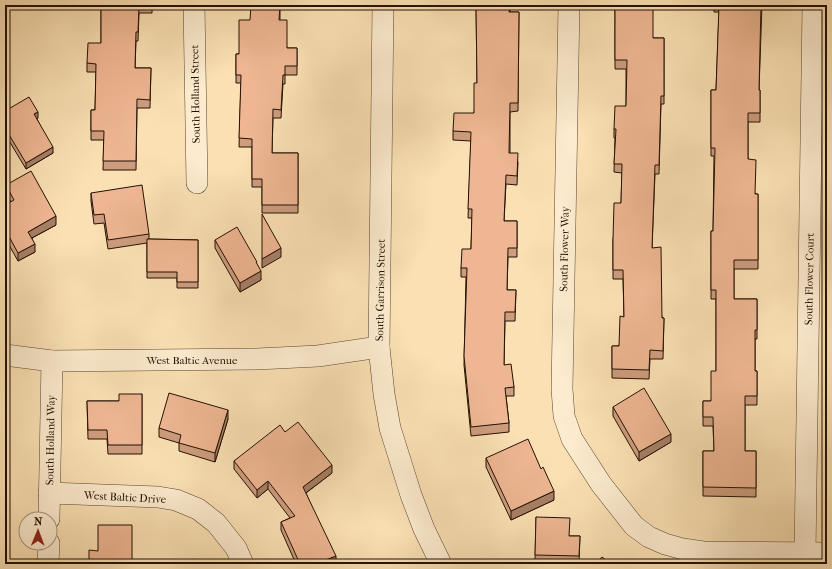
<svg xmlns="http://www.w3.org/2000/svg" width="832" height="569" viewBox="0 0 832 569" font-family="'IM FELL French Canon',serif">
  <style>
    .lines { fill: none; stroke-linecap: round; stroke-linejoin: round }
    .minor-casing { stroke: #59452f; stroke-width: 22 }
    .minor { stroke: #fcebce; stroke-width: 21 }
    .wall { fill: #cd9d7e; stroke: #231103 }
    .shaded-wall { fill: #a77f66; stroke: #231103 }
    .building { fill: #eeb692; stroke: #231103 }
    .labels { text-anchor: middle; stroke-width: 3.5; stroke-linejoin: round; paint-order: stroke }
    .street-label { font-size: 11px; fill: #231103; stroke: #fcebce }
  </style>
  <rect width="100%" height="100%" fill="#fae0b3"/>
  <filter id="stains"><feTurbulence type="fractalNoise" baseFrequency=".005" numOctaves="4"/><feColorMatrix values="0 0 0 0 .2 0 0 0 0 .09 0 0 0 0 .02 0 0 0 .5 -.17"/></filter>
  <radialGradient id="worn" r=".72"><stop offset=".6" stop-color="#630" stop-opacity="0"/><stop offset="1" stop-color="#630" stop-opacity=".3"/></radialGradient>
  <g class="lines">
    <g class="minor-casing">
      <g id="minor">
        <polyline points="194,5 197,183"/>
        <polyline points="383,5 379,347 384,394 390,428 411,495 424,529 441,564"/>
        <polyline points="569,5 562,389 564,416 572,439 601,484 634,526 649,537 665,544 683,549 703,552 827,553"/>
        <polyline points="5,355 52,361 257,359 318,356 379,347"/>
        <polyline points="49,493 158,497 176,500 198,509 216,523 236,548 243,564"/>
        <polyline points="49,519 52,361"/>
        <polyline points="805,553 813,5"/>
        <polyline points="48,564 49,543"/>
      </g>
    </g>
    <use href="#minor" class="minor"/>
  </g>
  <g class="wall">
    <polygon points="101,5 152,5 152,13 139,13 138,41 136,41 135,68 151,68 150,108 137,108 136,170 103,170 104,140 91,140 91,110 95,110 96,72 87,72 87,63 101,43"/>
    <polygon points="280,5 280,20 287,48 297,48 297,75 285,75 285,84 283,84 281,118 273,118 272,153 298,153 298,213 262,213 262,187 252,187 252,147 239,147 241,83 236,83 236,54 239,54 250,20"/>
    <polygon points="475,5 510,5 510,12 519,12 518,111 510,112 510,153 518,162 517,185 506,184 504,221 517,221 517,257 508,257 507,290 516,290 515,321 505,321 504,365 514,387 514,396 506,396 509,423 509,432 471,436 464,365 466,277 461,277 461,268 471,249 472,218 468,218 471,141 453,140 453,131 474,113 477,83 476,6 475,6"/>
    <polygon points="615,5 653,38 664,38 664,104 661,104 659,174 655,174 652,248 662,318 664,318 663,359 650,359 649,379 612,378 612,346 619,346 624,317 623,279 613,279 613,239 621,203 622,173 614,172 615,138 614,138 614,129 626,106 626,69 615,69"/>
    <polygon points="714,5 762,5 759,90 760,90 760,122 748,122 748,159 755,194 758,194 758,269 734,269 734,299 757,299 757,339 755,339 755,371 757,371 757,405 745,405 745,451 756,451 756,497 703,496 703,451 714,451 713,426 703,426 703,401 711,401 716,371 716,299 711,299 711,231 713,231 714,156 711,156 711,90 716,90 719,12 714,12"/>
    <polygon points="5,111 38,118 37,119 53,153 26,169 5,134"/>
    <polygon points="6,185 56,225 32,238 35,252 18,261 5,238 5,205 11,202 6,194"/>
    <polygon points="91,193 149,234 149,239 198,240 198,288 177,288 177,278 147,278 147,243 108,249 104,223 94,224 91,201"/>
    <polygon points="215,240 257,264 261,280 240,292 215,248"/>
    <polygon points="142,394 142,454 108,454 107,439 88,439 87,401 119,401"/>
    <polygon points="613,407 671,442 639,461 613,416"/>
    <polygon points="228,419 215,462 179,451 179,443 159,437 159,428"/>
    <polygon points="285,432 332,473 306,493 336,564 296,564 281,530 281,522 290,518 268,489 257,498 234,469 234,461"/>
    <polygon points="486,458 554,500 511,520 486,467"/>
    <polygon points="536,517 569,536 580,536 579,563 535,561"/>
  </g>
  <g class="shaded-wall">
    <polygon points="38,112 38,118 34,120 34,114"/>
    <polygon points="53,147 53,153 26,169 26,163"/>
    <polygon points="56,216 56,225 28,240 28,232"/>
    <polygon points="35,244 35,252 18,261 18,253"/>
    <polygon points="281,248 281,257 262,268 262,259"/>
    <polygon points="261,271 261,280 240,292 240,283"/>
    <polygon points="228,410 228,419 215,462 215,453"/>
    <polygon points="671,434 671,442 639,461 639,452"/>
    <polygon points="332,465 332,473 303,495 303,487"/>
    <polygon points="268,481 268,489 257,498 257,490"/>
    <polygon points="554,491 554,500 511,520 511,511"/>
    <polygon points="336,556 336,564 323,564 323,561"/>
  </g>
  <g class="building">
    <polygon points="101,5 139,5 138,32 136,32 135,68 151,68 150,100 137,99 136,161 103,161 104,131 91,131 91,110 95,110 96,64 87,63 88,43 101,43"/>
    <polygon points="251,5 280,5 279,20 287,20 287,48 297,48 297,66 285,66 285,75 283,75 281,110 273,109 272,153 298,153 298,205 262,205 262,179 252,179 252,139 239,138 241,75 236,75 236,54 239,54 239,20 250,20"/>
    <polygon points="476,5 510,5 509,12 519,12 518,103 510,103 509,153 518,153 517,176 506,175 504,221 517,221 517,248 508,248 507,290 516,290 515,312 505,312 504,365 511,364 514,387 505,388 509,423 471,427 464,356 467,268 461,268 462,249 471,249 472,209 468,209 471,132 453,131 454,113 474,113 474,83 477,83"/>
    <polygon points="615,5 653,5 653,38 664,38 664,96 661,96 659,165 655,165 652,248 661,247 662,318 664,318 663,351 650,350 649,370 612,369 612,346 619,346 620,316 624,317 623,270 613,270 613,239 614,203 621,203 622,164 614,164 616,129 614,129 615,106 626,106 627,60 615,60"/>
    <polygon points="719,5 761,5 759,90 760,90 760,113 748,113 748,159 756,160 755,194 758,194 758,260 734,260 734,299 757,299 757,330 755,330 755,371 757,371 757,396 745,396 745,451 756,451 756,488 703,487 703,451 714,451 713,417 703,417 703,401 711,401 711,371 716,371 716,290 711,290 711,231 713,231 715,148 711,148 711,90 716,90"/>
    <polygon points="29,97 38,112 34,114 53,147 26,163 5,128 5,111"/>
    <polygon points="31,171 56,216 28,232 35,244 18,253 5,229 5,205 14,200 6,185"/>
    <polygon points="142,185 149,234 108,240 104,214 94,215 91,193"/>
    <polygon points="262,214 281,248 262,259"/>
    <polygon points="237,227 257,262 256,262 261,271 240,283 215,240"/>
    <polygon points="147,239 198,240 198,282 177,282 177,272 147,272"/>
    <polygon points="644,388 671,434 639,452 613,407"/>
    <polygon points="169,393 228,410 215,453 179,443 181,435 159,428"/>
    <polygon points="119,394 142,394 142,445 108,445 107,430 88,430 87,401 119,401"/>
    <polygon points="298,422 332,465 303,487 336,556 323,561 325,564 300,564 281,522 295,516 268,481 257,490 234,461 280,425 285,432"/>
    <polygon points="528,439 541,469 543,467 554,491 511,511 486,458"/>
    <polygon points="536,517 570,518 569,536 580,536 579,556 535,555"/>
    <polygon points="98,525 132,525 132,564 89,564 89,550 98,551"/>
    <polygon points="602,557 611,564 596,564"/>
    <polygon points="194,559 196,564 183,564"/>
  </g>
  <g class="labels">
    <g class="street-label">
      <text transform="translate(195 94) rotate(-91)" y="4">South Holland Street</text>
      <text transform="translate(564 249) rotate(-89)" y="4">South Flower Way</text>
      <text transform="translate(809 279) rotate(-89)" y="4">South Flower Court</text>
      <text transform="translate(380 290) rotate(-89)" y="4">South Garrison Street</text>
      <text x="192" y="364">West Baltic Avenue</text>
      <text transform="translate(50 440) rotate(-89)" y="4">South Holland Way</text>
      <text transform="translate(125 497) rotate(3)" y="4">West Baltic Drive</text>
    </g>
  </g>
  <rect width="832" height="569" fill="none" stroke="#fae0b3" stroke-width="20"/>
  <rect x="6" y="6" width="820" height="557" fill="none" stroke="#231103" stroke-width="2"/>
  <rect x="10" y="10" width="812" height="549" fill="none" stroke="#231103"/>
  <g transform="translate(38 531) rotate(1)"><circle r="19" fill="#fcebce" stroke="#a5947d"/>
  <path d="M0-3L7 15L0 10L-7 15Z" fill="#8f2418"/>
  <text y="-6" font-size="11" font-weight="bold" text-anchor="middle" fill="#231103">N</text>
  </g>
  <rect width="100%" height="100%" filter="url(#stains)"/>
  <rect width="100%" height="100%" fill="url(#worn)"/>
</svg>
